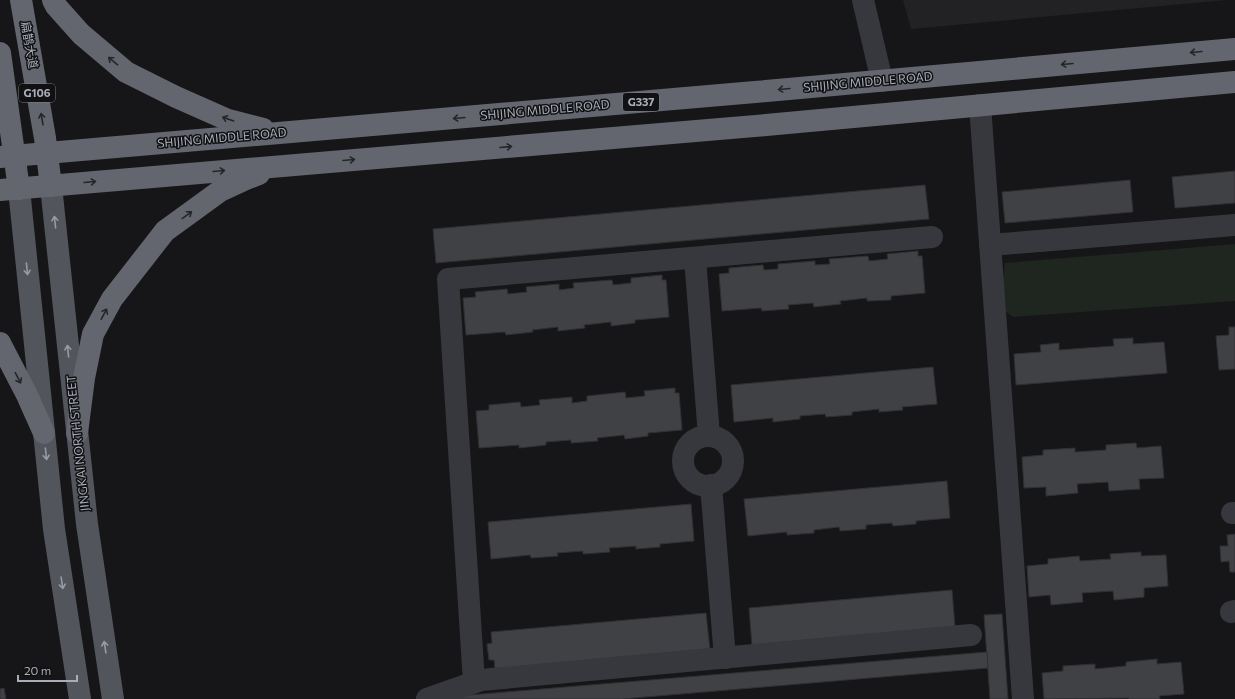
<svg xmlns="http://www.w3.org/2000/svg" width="1235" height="699" viewBox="0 0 1235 699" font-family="Commissioner,'Noto Sans SC',sans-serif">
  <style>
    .built { fill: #222225 }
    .green { fill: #1e261f }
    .building { fill: #404145; stroke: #303034 }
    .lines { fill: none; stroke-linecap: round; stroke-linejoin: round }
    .minor { stroke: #37383d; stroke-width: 22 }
    .major { stroke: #53555c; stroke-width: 22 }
    .highway { stroke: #63666e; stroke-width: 22 }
    .oneway { stroke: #26262a }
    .oneway2 { stroke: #979ba6 }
    .labels { text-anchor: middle; stroke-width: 3; stroke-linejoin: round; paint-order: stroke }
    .shield { fill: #111113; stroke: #7b7e86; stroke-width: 1 }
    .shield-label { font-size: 11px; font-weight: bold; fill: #a8adb8 }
    .street-label { font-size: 12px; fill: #a8adb8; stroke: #111113 }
  </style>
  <rect width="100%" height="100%" fill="#161618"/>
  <polygon class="built" points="903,0 1227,0 911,29"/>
  <polygon class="green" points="1235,244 1235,301 1013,317 1006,312 1002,293 1005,263"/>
  <g class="building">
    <polygon points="1235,171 1235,203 1175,208 1172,177"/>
    <polygon points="1130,180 1133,212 1005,223 1002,192"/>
    <polygon points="925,185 929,219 436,263 433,229"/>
    <polygon points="918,251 918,256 922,256 925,293 891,296 891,300 867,301 867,298 840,301 841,304 814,307 813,303 788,305 789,309 762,311 761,308 722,311 719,274 729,273 729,268 763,265 764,270 778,269 778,264 815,261 815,265 830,264 829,259 868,256 869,261 888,259 887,254"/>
    <polygon points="662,275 662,280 666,280 669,317 635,320 635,323 611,326 611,322 584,325 585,328 558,331 558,327 532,330 533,332 506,335 505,332 466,335 463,298 476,297 475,292 507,289 508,294 527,292 526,287 559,284 559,290 574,288 573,283 612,280 613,285 631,283 631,278"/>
    <polygon points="1229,327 1235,327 1235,369 1219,370 1216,336 1229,335"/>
    <polygon points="1133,338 1133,344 1164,342 1167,373 1016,385 1014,354 1041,352 1040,345 1059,343 1059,350 1114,346 1113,339"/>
    <polygon points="933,367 937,404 902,407 903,410 879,412 879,409 852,412 852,415 826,417 825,414 800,416 800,419 773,422 773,418 734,422 731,385"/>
    <polygon points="675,388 675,393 679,393 682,430 648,433 648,436 625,439 624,435 597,438 598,441 571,443 571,440 546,442 546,445 519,448 519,445 479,448 476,411 489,410 489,405 520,402 521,407 540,405 539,400 572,397 572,403 587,401 587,396 625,392 626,398 645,396 644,391"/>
    <polygon points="1136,443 1137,448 1161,446 1164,478 1139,479 1140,489 1109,491 1108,482 1077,484 1078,493 1046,496 1046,487 1024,488 1022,457 1043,455 1043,450 1075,448 1075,452 1106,450 1106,445"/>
    <polygon points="947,481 950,518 916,521 916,524 893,526 892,523 866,525 866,529 840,531 839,527 814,530 814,533 787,535 787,532 748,536 744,499"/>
    <polygon points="691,504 694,541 660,544 660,547 636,549 636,546 609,548 610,552 583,554 583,551 557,553 558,556 531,558 530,555 491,559 488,522"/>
    <polygon points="1235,534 1235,572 1230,572 1229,561 1221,562 1220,546 1228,546 1227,535"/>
    <polygon points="1141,552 1141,556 1166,555 1168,586 1144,588 1144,597 1114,600 1113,591 1082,593 1083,602 1051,605 1050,595 1029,597 1027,566 1048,564 1048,559 1079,556 1080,561 1111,559 1110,554"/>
    <polygon points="952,590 955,627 752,645 749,608"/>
    <polygon points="706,613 710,650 495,669 494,660 489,660 487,644 492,643 491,632"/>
    <polygon points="1002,614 1008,699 990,699 984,615"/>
    <polygon points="987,652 988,668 622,699 459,699 458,696"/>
    <polygon points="1157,659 1157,664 1181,662 1184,694 1159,696 1160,699 1129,699 1129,698 1044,699 1042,673 1063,671 1063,666 1095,664 1095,669 1126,666 1126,662"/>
    <polygon points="4,688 6,699 0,699 0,689"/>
  </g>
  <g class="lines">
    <g class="minor">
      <polyline points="863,0 882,81"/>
      <polyline points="980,105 1023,699"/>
      <polyline points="990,245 1235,225"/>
      <polyline points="695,258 709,436"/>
      <circle cx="708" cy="461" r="25"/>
      <polyline points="711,485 725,658"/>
      <polyline points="1232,513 1235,513"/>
      <polyline points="1231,612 1235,611"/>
      <polyline points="474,682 448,279 932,237"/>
      <polyline points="427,699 481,680 971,635"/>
    </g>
    <g class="major">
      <polyline points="51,186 87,524 113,699"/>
      <polyline points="19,189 54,529 80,699"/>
    </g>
    <g class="highway">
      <polyline points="21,0 45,138 51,186"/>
      <polyline points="53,0 56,6 81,34 126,72 176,97 228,120 263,129"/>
      <polyline points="0,53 19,189"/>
      <polyline points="0,157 755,92 1235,49"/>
      <polyline points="0,190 766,125 1235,82"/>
      <polyline points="0,343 27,395 44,433"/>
      <polyline points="77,433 84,378 93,334 112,299 165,231 220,191 246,179 259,174"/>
    </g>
  </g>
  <defs><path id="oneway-shaft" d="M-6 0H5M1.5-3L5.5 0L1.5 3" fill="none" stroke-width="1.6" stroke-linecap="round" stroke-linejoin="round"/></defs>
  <g class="oneway">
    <use href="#oneway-shaft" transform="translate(1196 52) rotate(175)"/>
    <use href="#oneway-shaft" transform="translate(113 61) rotate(-140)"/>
    <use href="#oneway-shaft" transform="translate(1067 64) rotate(175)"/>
    <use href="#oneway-shaft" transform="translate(784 89) rotate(175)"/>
    <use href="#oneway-shaft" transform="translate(459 118) rotate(175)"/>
    <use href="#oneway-shaft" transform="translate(42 119) rotate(-100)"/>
    <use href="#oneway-shaft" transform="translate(228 119) rotate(-161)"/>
    <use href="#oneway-shaft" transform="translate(506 147) rotate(-5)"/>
    <use href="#oneway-shaft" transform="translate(349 160) rotate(-5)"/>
    <use href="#oneway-shaft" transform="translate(219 171) rotate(-5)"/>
    <use href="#oneway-shaft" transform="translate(90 182) rotate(-5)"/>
    <use href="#oneway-shaft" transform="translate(187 215) rotate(-36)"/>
    <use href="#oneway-shaft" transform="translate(104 314) rotate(-62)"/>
    <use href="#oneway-shaft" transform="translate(18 378) rotate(63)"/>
  </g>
  <g class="oneway2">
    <use href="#oneway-shaft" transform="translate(55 222) rotate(-96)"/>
    <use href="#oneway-shaft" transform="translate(27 269) rotate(84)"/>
    <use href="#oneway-shaft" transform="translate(68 351) rotate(-96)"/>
    <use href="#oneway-shaft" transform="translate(46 454) rotate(84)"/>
    <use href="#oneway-shaft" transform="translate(62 583) rotate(81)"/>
    <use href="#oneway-shaft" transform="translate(105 647) rotate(-99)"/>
  </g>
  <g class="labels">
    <g class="shield">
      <rect x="19" y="84" width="36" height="18" rx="3"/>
      <rect x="623" y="93" width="36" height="18" rx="3"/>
    </g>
    <g class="shield-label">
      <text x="37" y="97">G106</text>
      <text x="641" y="106">G337</text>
    </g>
    <g class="street-label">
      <text transform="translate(29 45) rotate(80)" y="4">扁鹊大道</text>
      <text transform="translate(868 82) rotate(-5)" y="4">SHIJING MIDDLE ROAD</text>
      <text transform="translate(545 110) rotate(-5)" y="4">SHIJING MIDDLE ROAD</text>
      <text transform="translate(222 138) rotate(-5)" y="4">SHIJING MIDDLE ROAD</text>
      <text transform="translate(78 443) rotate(-96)" y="4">JINGKAI NORTH STREET</text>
    </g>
  </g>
  <path d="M18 675v6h59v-6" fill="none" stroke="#a8adb8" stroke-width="2"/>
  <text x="24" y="675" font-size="12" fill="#a8adb8" stroke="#111113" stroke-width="3" paint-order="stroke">20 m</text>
</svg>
